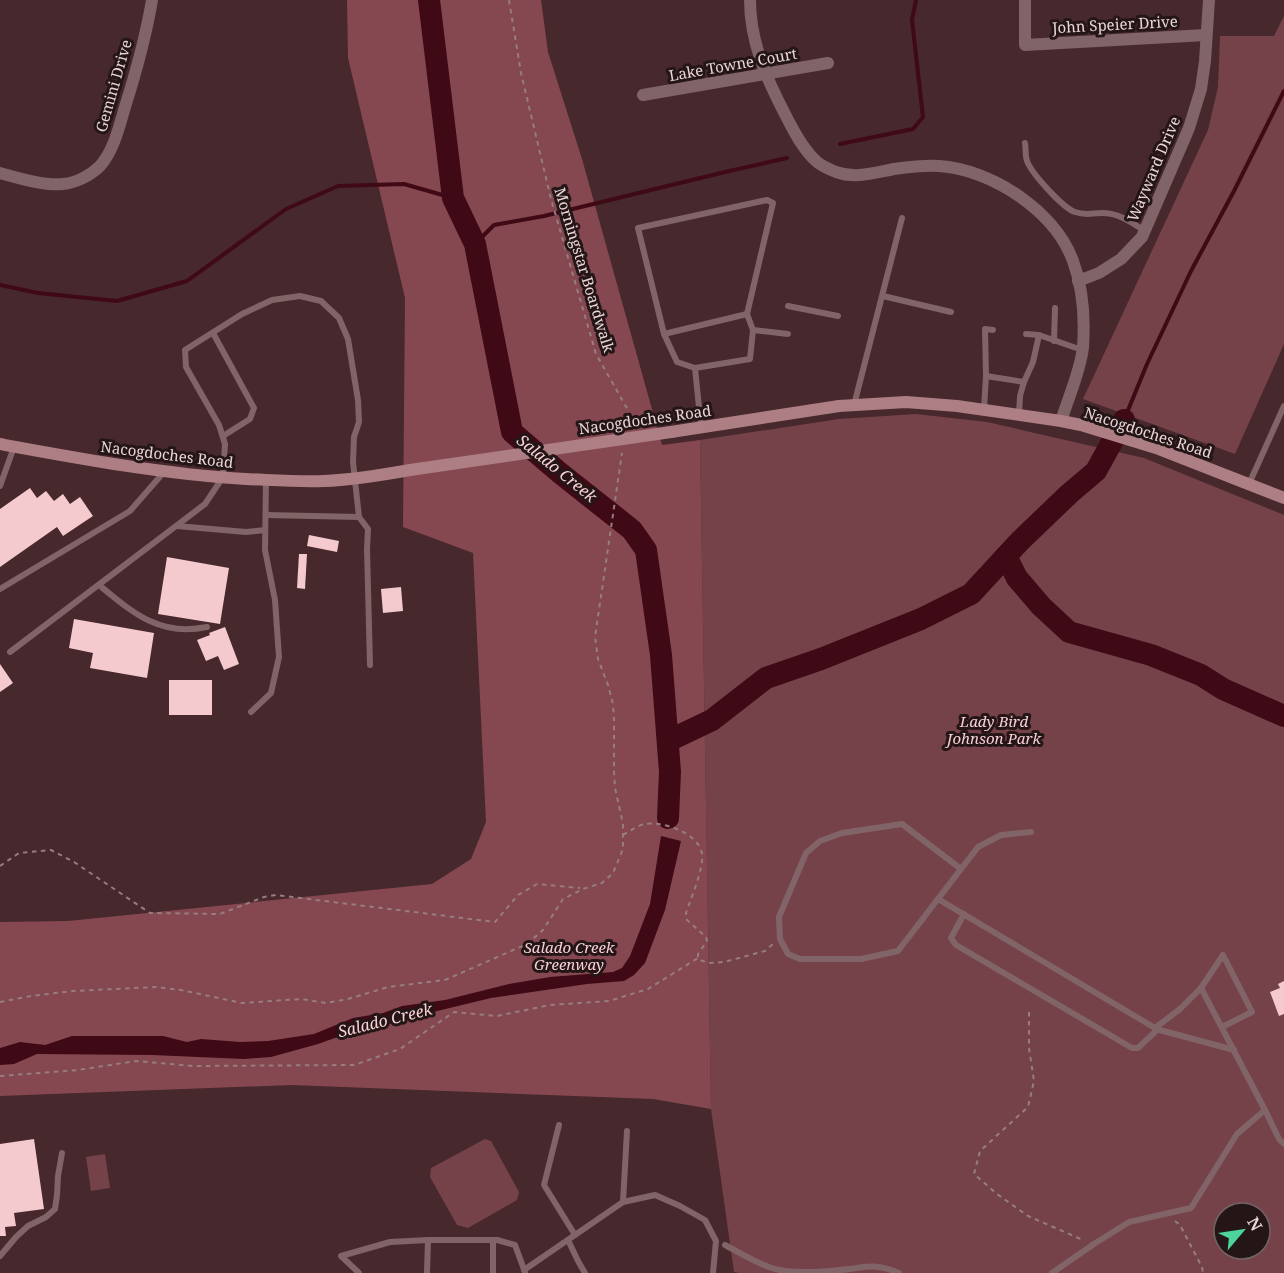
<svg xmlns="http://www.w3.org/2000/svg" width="1284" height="1273" viewBox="0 0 1284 1273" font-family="'Noto Serif',serif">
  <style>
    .green { fill: #764249; fill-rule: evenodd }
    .forest { fill: #854850 }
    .water { fill: #400916 }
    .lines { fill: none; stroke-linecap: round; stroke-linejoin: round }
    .stream { stroke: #400916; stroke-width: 4 }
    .river { stroke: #400916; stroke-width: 22 }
    .building { fill: #f4cace }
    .path { stroke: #977d80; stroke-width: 2; stroke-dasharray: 4.5 4.5; stroke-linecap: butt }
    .lane { stroke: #816467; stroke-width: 6 }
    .street { stroke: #816467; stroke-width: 12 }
    .secondary { stroke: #ad7f84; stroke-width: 12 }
    .secondary-bridge { stroke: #ad7f84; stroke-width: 12 }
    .labels { text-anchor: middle; stroke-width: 6; stroke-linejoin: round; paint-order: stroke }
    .street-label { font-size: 15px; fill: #ebd6d7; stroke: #241617 }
    .park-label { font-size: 15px; font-style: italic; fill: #f8d0d4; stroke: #241617 }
    .water-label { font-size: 16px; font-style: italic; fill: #fad2d5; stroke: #241617 }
  </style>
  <rect width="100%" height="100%" fill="#47282c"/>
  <g class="green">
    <polygon points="1284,16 1284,344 1235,454 1083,399 1208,130 1218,87 1220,36 1274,36"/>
    <path d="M916,414L987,422L1144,458L1284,515V1273H740L734,1272L711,1109L700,440L839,419ZM1224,1213H1260V1249H1224Z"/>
    <polygon points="485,1139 491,1141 519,1192 517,1200 468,1228 457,1225 430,1177 431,1168"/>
    <polygon points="105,1154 110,1188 91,1191 86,1157"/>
  </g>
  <polygon class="forest" points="347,0 541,0 548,52 582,159 662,445 700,440 711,1109 653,1099 292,1085 0,1096 0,922 68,921 432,884 471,859 486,822 473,553 403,527 405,298 348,58"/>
  <polygon class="water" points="661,836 681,841 665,910 645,963 634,975 624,981 587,984 491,998 400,1020 375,1029 346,1034 318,1044 271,1057 244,1059 152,1055 37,1054 14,1064 0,1065 0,1048 20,1042 45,1045 72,1036 163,1036 187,1042 201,1039 240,1042 268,1041 314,1034 353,1018 383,1013 402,1006 445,1000 509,984 550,977 613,972 622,968 630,956 650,904"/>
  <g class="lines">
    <g class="stream">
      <polyline points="840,144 913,129 923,117 912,20 916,0"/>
      <polyline points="475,244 494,225 544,216 725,172 787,158"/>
      <polyline points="0,285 38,293 117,301 187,281 286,209 338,186 404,184 453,198"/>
      <polyline points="1124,420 1147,364 1191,271 1234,191 1284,91"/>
    </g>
    <g class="river">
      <polyline points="429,0 453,198 475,244 512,432 560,473 632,530 646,550 661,655 670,772 668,818"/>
      <polyline points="1006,556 1017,578 1041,606 1069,632 1151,655 1201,675 1223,689 1284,716"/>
      <polyline points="668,741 712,720 766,678 821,659 921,619 971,594 1020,541 1069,494 1096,471 1124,420"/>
    </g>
  </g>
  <g class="building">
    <polygon points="30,488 37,498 46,491 54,501 63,494 70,504 80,497 93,516 63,536 57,527 0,567 0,509"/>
    <polygon points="309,535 339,541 337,552 307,546"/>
    <polygon points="299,554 307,554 305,589 297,588"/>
    <polygon points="167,557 229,568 220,624 158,614"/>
    <polygon points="401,587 403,611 383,613 381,589"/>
    <polygon points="74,619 154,633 147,678 90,668 93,653 69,648"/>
    <polygon points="225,627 239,664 224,670 218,656 206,661 197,640 210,635 209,633"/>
    <polygon points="0,664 13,683 0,692"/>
    <rect x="169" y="680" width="43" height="35"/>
    <polygon points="1284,981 1284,1014 1279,1016 1270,992 1280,988 1278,984"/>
    <polygon points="34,1139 44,1209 14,1213 16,1226 5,1227 6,1236 0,1236 0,1144"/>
  </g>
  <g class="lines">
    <g class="path">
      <polyline points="509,0 521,73 551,199 596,354 628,410 625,426"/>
      <path d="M623,835C630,831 637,826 644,824C663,821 699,833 702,854C704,868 691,898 686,913V919L706,937L707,941L698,954V958L700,960L709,963L724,962L765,951L773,944"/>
      <polyline points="0,866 19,853 51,850 74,862 150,913 220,914 264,897 276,895 495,922 518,895 537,884 580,888"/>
      <polyline points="0,1002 31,996 73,991 156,987 181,990 242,1003 301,999 326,1003 348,999 388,987 445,980 527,944 543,930 563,899 583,889 602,883 613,873 623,849 623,824 615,788 614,772 614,720 613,704 608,685 598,659 595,637 622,453"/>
      <polyline points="1029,1012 1029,1048 1034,1081 1028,1107 980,1151 974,1174 997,1194 1028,1216 1083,1240"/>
      <polyline points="0,1076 78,1070 136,1061 193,1066 354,1065 400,1049 454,1012 497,1016 550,1005 609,1001 648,989 698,958"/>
      <polyline points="1175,1221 1180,1225 1202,1267 1203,1273"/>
    </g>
    <g class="lane">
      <path d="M1025,143C1026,149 1025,156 1027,161C1032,174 1063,208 1075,212C1087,216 1091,213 1102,213C1119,213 1131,222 1145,231"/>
      <polyline points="883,296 951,312"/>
      <polyline points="788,306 838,316"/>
      <polyline points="213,333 254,408 250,419 223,436"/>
      <polyline points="664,334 747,314"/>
      <polyline points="1026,334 1039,335"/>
      <polyline points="1054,341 1055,308"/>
      <polyline points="695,368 677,362 664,334 638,228 767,200 773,203 747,314 753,330"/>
      <polyline points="986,376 985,329 993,330"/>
      <polyline points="854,405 902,218"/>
      <polyline points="984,409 986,376 1024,382"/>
      <polyline points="1019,414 1020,396 1024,382 1033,362 1039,335 1082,350"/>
      <polyline points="701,427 695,368 750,359 753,330 788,334"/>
      <polyline points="1249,484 1284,406"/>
      <polyline points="0,486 14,447"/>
      <polyline points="359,517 368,529 367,549 370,665"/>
      <polyline points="177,526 246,532 265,530"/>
      <path d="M99,585C133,613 160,637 207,627"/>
      <polyline points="0,589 130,511 164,472"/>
      <polyline points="10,652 205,504 223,477 225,444 219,425 186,367 185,350 242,314 272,300 300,296 321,301 339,318 348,339 358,400 359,422 354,437 353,462 359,517 266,515"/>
      <polyline points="251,712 271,693 279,657 275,600 265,550 266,480"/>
      <polyline points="961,869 898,951 861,959 800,959 788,954 780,939 779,917 806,853 820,841 842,833 902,824 961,869 978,847 1001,835 1031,832"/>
      <polyline points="938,899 1155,1028 1180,1009 1201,988 1223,955 1252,1012 1222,1027"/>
      <polyline points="964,914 951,938 956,945 1132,1048 1138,1048 1158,1029"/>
      <polyline points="1201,988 1265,1110 1279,1139 1284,1144"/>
      <polyline points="1156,1029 1234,1050"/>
      <polyline points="559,1125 544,1185 575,1235"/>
      <polyline points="623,1202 627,1131"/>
      <polyline points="568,1240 578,1261 585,1273"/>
      <path d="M725,1245C744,1255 764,1268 785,1271C803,1273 822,1272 840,1270C866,1268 874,1262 899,1273"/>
      <polyline points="0,1256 16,1237 28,1226 46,1217 55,1209 57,1195 58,1176 62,1153"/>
      <polyline points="524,1270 623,1202 655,1195 680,1206 705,1220 716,1241 713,1273"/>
      <polyline points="359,1273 341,1256 390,1242 428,1240 497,1240 515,1245 525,1272"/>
      <polyline points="427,1273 428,1240"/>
      <polyline points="493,1273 493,1240"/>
      <polyline points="1052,1273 1094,1244 1129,1222 1191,1208 1237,1134 1265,1110"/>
    </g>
    <g class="street">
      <path d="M750,0C750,42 767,80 786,116C794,132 803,149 816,161C821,166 829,169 836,172C856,179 873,173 894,169C909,167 924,165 939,166C991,169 1055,211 1073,261C1083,288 1085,318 1083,347C1081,369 1068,399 1061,421"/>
      <polyline points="1025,0 1025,45 1206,35"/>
      <polyline points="643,95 828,63"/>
      <path d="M0,173C18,178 45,186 63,184C76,183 91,175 100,166C114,150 119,127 125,107C136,72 146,36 152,0"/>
      <polyline points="1078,281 1099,273 1121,259 1142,237 1189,128 1201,89 1205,61 1209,0"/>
    </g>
    <g class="secondary">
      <polyline points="671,432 839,406 906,402 957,406 1061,421 1081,425 1156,448 1284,498"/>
      <path d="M0,444C82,459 163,474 246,479C272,480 298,482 324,481C353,480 382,475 410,470"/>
    </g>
    <polyline class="secondary-bridge" points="410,470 671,432"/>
  </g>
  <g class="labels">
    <g class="street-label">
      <text transform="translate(1115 25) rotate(-3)" y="5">John Speier Drive</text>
      <text transform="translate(733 65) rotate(-10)" y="5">Lake Towne Court</text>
      <text transform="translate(114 86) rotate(-74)" y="5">Gemini Drive</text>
      <text transform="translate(1154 169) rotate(-67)" y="5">Wayward Drive</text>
      <text transform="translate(584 270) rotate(73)" y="5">Morningstar Boardwalk</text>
      <text transform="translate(645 420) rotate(-8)" y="5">Nacogdoches Road</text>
      <text transform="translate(1148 433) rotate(18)" y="5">Nacogdoches Road</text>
      <text transform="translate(167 455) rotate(7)" y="5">Nacogdoches Road</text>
    </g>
    <g class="park-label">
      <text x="994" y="727">Lady Bird<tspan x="994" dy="17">Johnson Park</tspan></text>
      <text x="569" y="953">Salado Creek<tspan x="569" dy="17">Greenway</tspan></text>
    </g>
    <g class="water-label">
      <text transform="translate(557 468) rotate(39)" y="6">Salado Creek</text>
      <text transform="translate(385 1020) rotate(-14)" y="6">Salado Creek</text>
    </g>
  </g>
  <g transform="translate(1242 1231) rotate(61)"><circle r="28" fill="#241617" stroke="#746364" stroke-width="1.5"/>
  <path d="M0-4.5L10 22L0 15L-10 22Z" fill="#4cd49b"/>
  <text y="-9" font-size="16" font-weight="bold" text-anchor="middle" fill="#ebd6d7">N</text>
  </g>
</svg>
